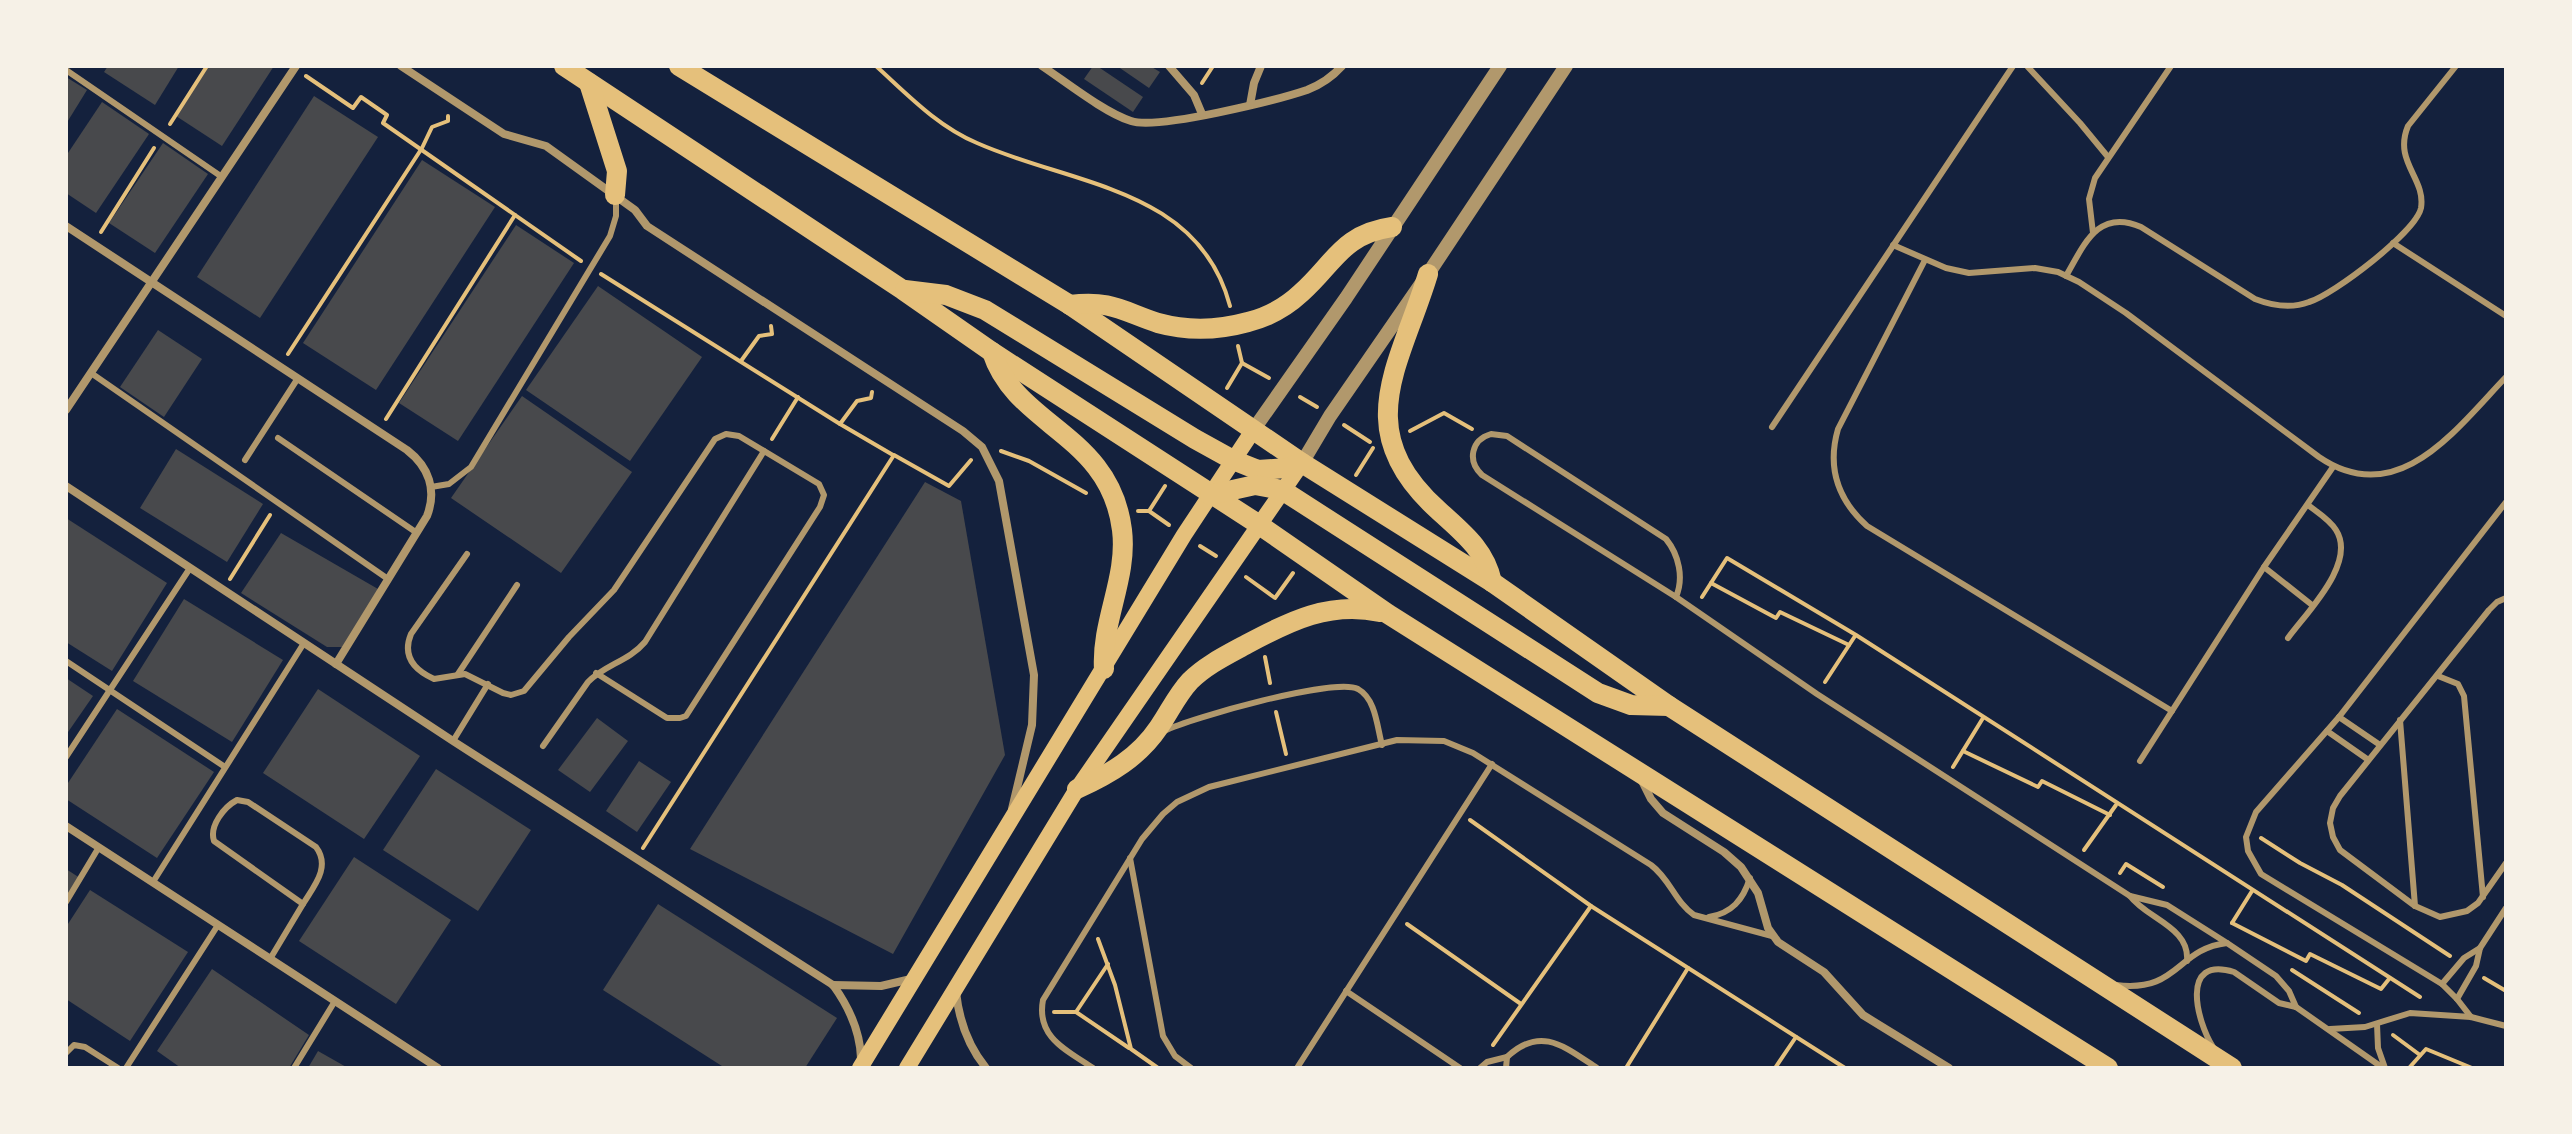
<svg xmlns="http://www.w3.org/2000/svg" width="2572" height="1134" viewBox="0 0 2572 1134" font-family="'Fira Sans',sans-serif">
  <style>
    .building { fill: #48494c }
    .lines { fill: none; stroke-linecap: round; stroke-linejoin: round }
    .path { stroke: #e5c07b; stroke-width: 4 }
    .service { stroke: #b1986c; stroke-width: 6 }
    .minor { stroke: #b1986c; stroke-width: 8 }
    .tertiary { stroke: #b1986c; stroke-width: 14 }
    .secondary { stroke: #e5c07b; stroke-width: 16 }
    .primary { stroke: #e5c07b; stroke-width: 20 }
  </style>
  <rect width="100%" height="100%" fill="#14213d"/>
  <g class="building">
    <polygon points="108,66 179,66 155,105 104,72"/>
    <polygon points="209,66 274,66 222,146 176,116"/>
    <polygon points="1093,66 1097,66 1143,97 1133,112 1084,79"/>
    <polygon points="1117,66 1150,66 1160,72 1149,88"/>
    <polygon points="66,77 87,90 66,124"/>
    <polygon points="314,96 378,137 260,318 197,277"/>
    <polygon points="102,102 149,134 96,213 66,193 66,156"/>
    <polygon points="163,143 208,174 155,253 109,223"/>
    <polygon points="422,160 495,207 376,390 303,343"/>
    <polygon points="516,225 574,263 458,441 399,403"/>
    <polygon points="598,286 702,357 630,461 526,390"/>
    <polygon points="158,330 202,359 164,417 120,387"/>
    <polygon points="522,396 632,472 561,573 451,498"/>
    <polygon points="176,449 263,504 227,562 140,508"/>
    <polygon points="925,482 961,501 1005,755 893,954 690,849"/>
    <polygon points="66,518 167,583 112,671 66,642"/>
    <polygon points="281,533 378,589 344,647 327,647 241,593"/>
    <polygon points="184,599 283,660 232,742 133,681"/>
    <polygon points="66,678 93,696 66,735"/>
    <polygon points="318,689 420,756 364,839 263,773"/>
    <polygon points="117,709 214,772 157,858 66,799 66,786"/>
    <polygon points="597,718 628,741 590,792 558,770"/>
    <polygon points="639,761 671,782 637,832 606,811"/>
    <polygon points="436,769 531,830 478,911 383,850"/>
    <polygon points="354,857 451,920 396,1004 299,941"/>
    <polygon points="66,869 80,878 66,900"/>
    <polygon points="90,890 188,952 130,1041 66,999 66,927"/>
    <polygon points="658,904 837,1018 805,1068 725,1068 603,990"/>
    <polygon points="212,969 309,1035 289,1068 181,1068 157,1051"/>
    <polygon points="318,1051 348,1068 308,1068"/>
  </g>
  <g class="lines">
    <g class="path">
      <path d="M876,66C908,95 937,126 977,143C1071,185 1199,187 1230,306"/>
      <polyline points="306,76 353,108 361,97 387,115 383,123 581,261"/>
      <polyline points="1202,83 1213,66"/>
      <polyline points="170,124 207,66"/>
      <polyline points="101,232 154,148"/>
      <polyline points="601,274 840,424 857,401 871,398 872,392"/>
      <polyline points="1238,346 1242,363"/>
      <polyline points="288,354 422,148 432,127 448,121 448,116"/>
      <polyline points="741,361 759,336 772,334 771,326"/>
      <polyline points="1227,388 1242,363 1269,378"/>
      <polyline points="1300,397 1317,407"/>
      <polyline points="386,419 515,215"/>
      <polyline points="840,424 893,455"/>
      <polyline points="1344,425 1370,442"/>
      <polyline points="1410,431 1444,413 1472,429"/>
      <polyline points="772,439 798,397"/>
      <polyline points="1001,451 1029,461 1086,493"/>
      <polyline points="1356,475 1373,448"/>
      <polyline points="1138,511 1149,511 1169,525"/>
      <polyline points="1149,511 1165,486"/>
      <polyline points="1200,546 1216,556"/>
      <polyline points="1246,577 1275,598 1293,573"/>
      <polyline points="230,579 270,515"/>
      <polyline points="1711,583 1776,618 1780,612 1849,645"/>
      <polyline points="1702,597 1727,558 1856,635 2420,997"/>
      <polyline points="1265,657 1270,683"/>
      <polyline points="1825,682 1855,636"/>
      <polyline points="1276,712 1286,754"/>
      <polyline points="1963,751 2038,787 2042,781 2110,815"/>
      <polyline points="1953,767 1983,718"/>
      <polyline points="1470,820 1591,906 1845,1068"/>
      <polyline points="2261,838 2300,863 2342,885 2450,956"/>
      <polyline points="643,848 894,455 949,486 971,460"/>
      <polyline points="2084,850 2116,805"/>
      <polyline points="2120,873 2126,864 2163,887"/>
      <polyline points="2232,923 2306,961 2310,954 2381,989 2389,979"/>
      <polyline points="2232,923 2252,891"/>
      <polyline points="1407,924 1521,1004"/>
      <polyline points="1098,939 1115,985 1131,1049 1158,1068"/>
      <polyline points="1108,964 1076,1012 1129,1048"/>
      <polyline points="2292,970 2359,1013"/>
      <polyline points="2484,978 2506,991"/>
      <polyline points="1054,1012 1076,1012"/>
      <polyline points="2393,1035 2420,1055"/>
      <polyline points="1493,1045 1591,906"/>
      <polyline points="1626,1068 1688,968"/>
      <polyline points="1775,1068 1796,1037"/>
      <polyline points="2409,1068 2426,1049 2472,1068"/>
    </g>
    <g class="service">
      <polyline points="2027,66 2080,123 2108,157"/>
      <polyline points="66,70 222,177"/>
      <polyline points="2093,233 2089,199 2095,178 2171,66"/>
      <polyline points="2393,243 2506,316"/>
      <path d="M1893,245L1946,268L1969,273L2035,268L2058,272L2079,282L2126,313L2319,457C2398,511 2456,429 2506,377"/>
      <path d="M1925,260L1838,429C1827,467 1837,499 1867,526L2172,711"/>
      <path d="M2066,276C2084,245 2098,208 2141,227L2255,299C2273,306 2291,309 2309,302C2333,295 2416,232 2421,208C2426,178 2393,162 2408,126L2456,66"/>
      <polyline points="91,373 388,579"/>
      <polyline points="1772,427 2013,66"/>
      <path d="M1491,434L1507,436L1666,539C1679,555 1684,578 1676,597L1482,475C1467,461 1471,440 1491,434Z"/>
      <polyline points="278,438 417,533"/>
      <polyline points="245,460 298,378"/>
      <polyline points="431,487 449,484 471,467 610,236 616,216 616,199"/>
      <path d="M467,554L411,634C402,656 414,670 434,679L465,674L503,693L511,695L524,691L569,637L614,590L715,439L726,434L739,436L819,484L824,495L820,507L686,716L680,718H667L596,673"/>
      <polyline points="2264,567 2312,605"/>
      <path d="M1676,597L1817,694L2130,896C2147,919 2190,927 2187,961"/>
      <polyline points="2506,598 2497,602 2489,610 2340,796 2333,808 2330,823 2333,837 2340,850 2415,906 2440,917 2467,911 2478,903 2506,863"/>
      <path d="M2288,638C2307,612 2357,563 2336,530C2330,520 2317,512 2308,505"/>
      <polyline points="66,661 225,767"/>
      <polyline points="458,674 517,585"/>
      <polyline points="2438,676 2458,684 2464,696 2483,897"/>
      <polyline points="2339,717 2380,745"/>
      <polyline points="2400,720 2415,906"/>
      <path d="M1164,731C1190,718 1335,677 1358,689C1376,699 1377,727 1382,745"/>
      <polyline points="2327,731 2367,759"/>
      <polyline points="453,741 488,684"/>
      <path d="M543,746L588,682C604,665 629,661 645,642L764,451"/>
      <polyline points="66,757 190,568"/>
      <polyline points="2140,761 2264,567 2333,467"/>
      <path d="M237,800L248,802L316,847C331,867 314,886 303,904L214,841C209,826 224,807 237,800Z"/>
      <polyline points="1130,858 1163,1036 1175,1056 1191,1068"/>
      <polyline points="153,882 304,643"/>
      <polyline points="2130,896 2167,905 2227,943 2276,976 2289,991 2296,1007"/>
      <polyline points="66,902 99,847"/>
      <path d="M1709,917C1732,913 1743,900 1750,878"/>
      <polyline points="270,959 303,904"/>
      <polyline points="2442,984 2464,958 2480,948"/>
      <path d="M2116,985C2179,993 2176,949 2227,943"/>
      <polyline points="1346,991 1460,1068"/>
      <polyline points="2457,999 2476,966 2480,948 2506,908"/>
      <polyline points="2471,1017 2457,999 2442,984 2261,874 2248,851 2246,837 2256,812 2339,717 2506,502"/>
      <polyline points="2377,1024 2378,1048 2385,1068"/>
      <polyline points="2330,1029 2365,1027 2410,1013 2471,1017 2506,1026"/>
      <path d="M2213,1047C2197,1022 2179,955 2234,972L2279,1003L2296,1007L2383,1068"/>
      <polyline points="66,1053 74,1045 85,1047 118,1068"/>
      <polyline points="126,1068 218,925"/>
      <polyline points="294,1068 335,1001"/>
      <path d="M1093,1068C1066,1050 1036,1037 1043,1000L1142,839L1163,814L1177,802L1209,787L1397,740L1444,741L1473,753L1651,865C1670,879 1675,902 1694,915L1772,936"/>
      <polyline points="1297,1068 1492,764"/>
      <polyline points="1480,1068 1487,1062 1507,1057"/>
      <path d="M1506,1068L1507,1057C1541,1025 1565,1047 1597,1068"/>
    </g>
    <g class="minor">
      <polyline points="401,66 504,134 546,146 635,210 647,226 963,431 982,447 999,481 1034,675 1032,725 1012,809"/>
      <path d="M1042,66C1066,82 1105,113 1131,121C1158,130 1277,100 1307,90C1320,85 1333,76 1342,66"/>
      <polyline points="1169,66 1194,95 1202,114"/>
      <polyline points="1250,105 1254,83 1261,66"/>
      <path d="M66,226L407,450C429,467 437,490 427,516L336,664"/>
      <polyline points="66,410 296,66"/>
      <path d="M66,486L453,741L833,985C849,1007 860,1030 861,1058"/>
      <polyline points="1642,781 1651,799 1663,813 1724,852 1741,867 1758,893 1768,928 1778,942 1824,972 1863,1015 1949,1068"/>
      <polyline points="66,826 438,1068"/>
      <polyline points="833,985 881,986 911,979"/>
      <path d="M956,992C959,1020 968,1046 986,1068"/>
    </g>
    <g class="tertiary">
      <polyline points="1254,429 1346,298 1500,66"/>
      <polyline points="1302,463 1330,416 1428,274 1566,66"/>
    </g>
    <g class="secondary">
      <polyline points="860,1068 1184,535 1254,429"/>
      <polyline points="907,1068 1077,789 1302,463"/>
    </g>
    <g class="primary">
      <polyline points="564,66 903,290 992,352 1258,524 1388,614 2108,1068"/>
      <polyline points="679,66 1070,305 1302,463 1492,582 1669,706 2232,1068"/>
      <polyline points="589,83 617,171 615,195"/>
      <path d="M1428,274C1400,366 1349,430 1438,510C1462,532 1485,549 1492,582"/>
      <polyline points="905,290 946,295 985,310 1195,439 1233,460 1258,470 1287,468 1302,463"/>
      <path d="M1070,305C1111,300 1122,311 1158,323C1187,331 1219,330 1248,322C1268,317 1286,307 1301,293C1334,264 1342,234 1392,227"/>
      <path d="M992,352C1016,427 1110,433 1122,530C1128,578 1101,621 1104,669"/>
      <polyline points="1210,495 1255,485 1282,490 1598,693 1631,705 1669,706"/>
      <path d="M1077,789C1110,774 1139,757 1159,727C1170,711 1177,695 1190,681C1206,665 1227,655 1247,644C1290,621 1330,601 1380,612"/>
    </g>
  </g>
  <rect width="2572" height="1134" fill="none" stroke="#f6f1e7" stroke-width="136"/>
</svg>
